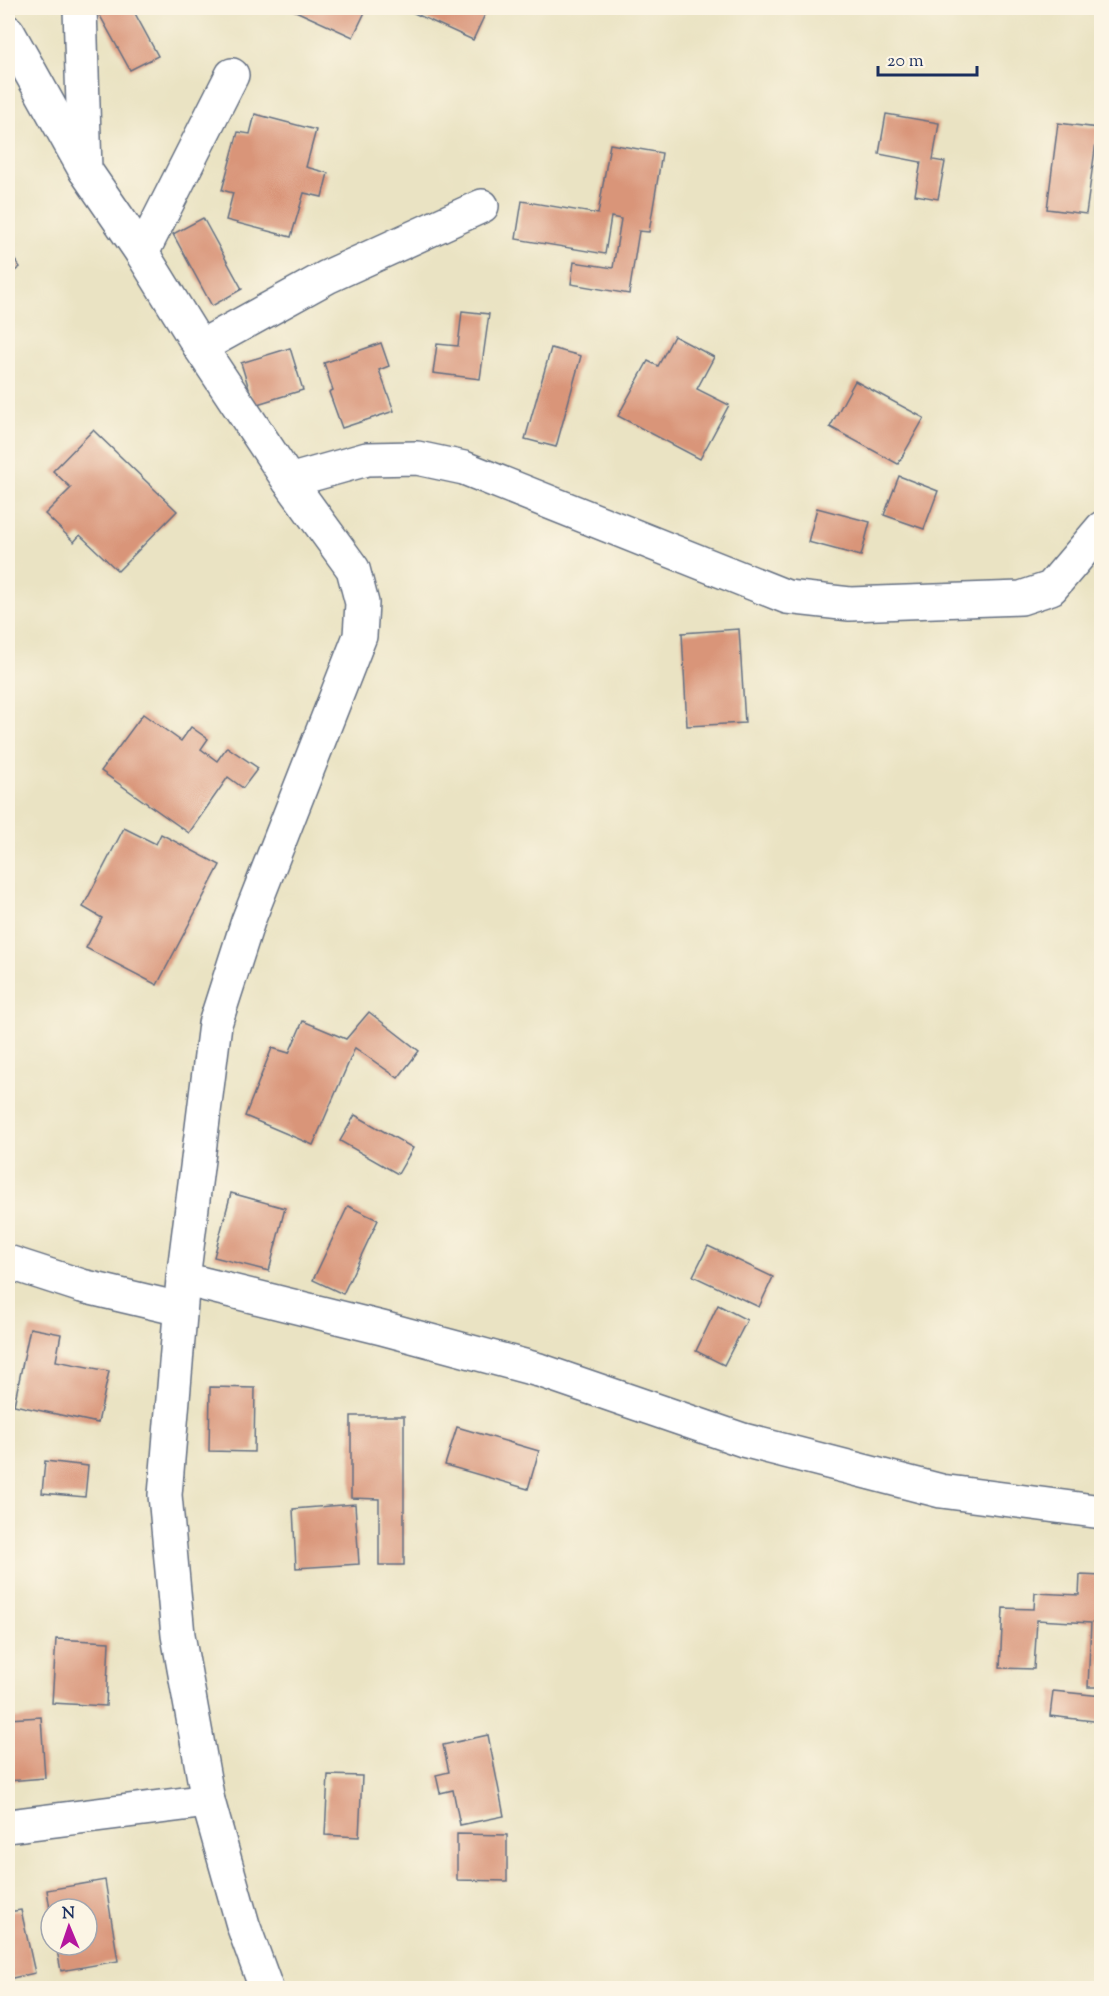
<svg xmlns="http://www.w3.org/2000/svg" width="1109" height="1996" viewBox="0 0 1109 1996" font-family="'Sorts Mill Goudy',serif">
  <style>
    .building { fill: #d99579 }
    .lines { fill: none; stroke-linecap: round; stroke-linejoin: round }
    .minor-casing { stroke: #636e81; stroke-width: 36 }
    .tertiary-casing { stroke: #636e81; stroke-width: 36 }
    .minor { stroke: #fff; stroke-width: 33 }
    .tertiary { stroke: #fff; stroke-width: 33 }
  </style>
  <rect width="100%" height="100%" fill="#fcf5e5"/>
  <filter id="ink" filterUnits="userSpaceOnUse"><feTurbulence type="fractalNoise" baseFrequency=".0167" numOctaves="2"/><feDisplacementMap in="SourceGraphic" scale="12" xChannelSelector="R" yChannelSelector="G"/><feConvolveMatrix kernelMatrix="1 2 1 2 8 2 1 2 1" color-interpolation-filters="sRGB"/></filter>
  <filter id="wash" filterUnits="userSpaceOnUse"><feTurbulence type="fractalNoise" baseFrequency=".008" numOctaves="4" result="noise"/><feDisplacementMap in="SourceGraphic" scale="24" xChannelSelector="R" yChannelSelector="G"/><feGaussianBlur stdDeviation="1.35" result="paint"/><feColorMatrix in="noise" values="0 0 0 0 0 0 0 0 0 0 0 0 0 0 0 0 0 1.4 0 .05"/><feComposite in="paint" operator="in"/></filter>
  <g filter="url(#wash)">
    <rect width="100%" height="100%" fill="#eae3c3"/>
    <g id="blocks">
      <g class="building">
        <polygon points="107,8 132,8 158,56 130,70 98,12"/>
        <polygon points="289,8 367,8 353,37"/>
        <polygon points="403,8 488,8 473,40"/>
        <polygon points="255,114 316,130 306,167 328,173 322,197 304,193 291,237 226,220 233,193 222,190 238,132 250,134"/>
        <polygon points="886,114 939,123 933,160 945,162 938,199 915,195 921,162 879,154"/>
        <polygon points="1058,123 1098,128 1086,214 1047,209"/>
        <polygon points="610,144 662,153 649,232 639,231 629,294 571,284 574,262 613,268 621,219 611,217 605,254 516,239 522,201 598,214"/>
        <polygon points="203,218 242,289 212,306 173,234"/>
        <polygon points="8,251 20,267 8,276"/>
        <polygon points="462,311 489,314 480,379 433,373 437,344 458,346"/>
        <polygon points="674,336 714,357 697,389 729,405 700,459 618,416 648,361 658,366"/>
        <polygon points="381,343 389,366 379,370 394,411 342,428 329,392 333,390 324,363"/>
        <polygon points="290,348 303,390 254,405 241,363"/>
        <polygon points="551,348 581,356 556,447 525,439"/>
        <polygon points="855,381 924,418 898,464 830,427"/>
        <polygon points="93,430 177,511 118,571 80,535 74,542 45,514 71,488 53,471"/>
        <polygon points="899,476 938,491 924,529 884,515"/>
        <polygon points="817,508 870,522 861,556 808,542"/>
        <polygon points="1100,601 1102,601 1102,644 1098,644"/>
        <polygon points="739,629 745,723 687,726 682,633"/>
        <polygon points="143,714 181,741 191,727 208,739 201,749 217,761 227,747 258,768 243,788 228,777 189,833 101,771"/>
        <polygon points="124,828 156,844 161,834 220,865 157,985 86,948 102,918 83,907"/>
        <polygon points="369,1012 419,1051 398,1078 355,1048 313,1145 245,1116 272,1048 289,1053 303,1021 346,1039"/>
        <polygon points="355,1115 413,1148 398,1174 340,1141"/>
        <polygon points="231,1193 285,1208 269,1271 214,1257"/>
        <polygon points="348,1206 378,1220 343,1294 313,1280"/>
        <polygon points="708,1246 773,1277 759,1307 693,1276"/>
        <polygon points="718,1305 747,1320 724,1365 696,1351"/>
        <polygon points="30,1328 61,1334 56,1361 109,1371 98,1423 14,1405"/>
        <polygon points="210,1387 255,1388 254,1452 209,1451"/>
        <polygon points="351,1416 404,1416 404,1565 379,1565 379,1499 351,1498"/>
        <polygon points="457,1427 539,1451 528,1489 445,1465"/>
        <polygon points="45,1461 88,1466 85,1497 42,1493"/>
        <polygon points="355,1504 359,1564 296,1568 293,1509"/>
        <polygon points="1080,1575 1102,1576 1102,1687 1088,1687 1091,1623 1037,1620 1034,1669 1000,1668 1003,1608 1034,1609 1035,1593 1079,1595"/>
        <polygon points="56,1639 109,1642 106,1706 52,1703"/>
        <polygon points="12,1672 13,1698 8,1698 8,1673"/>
        <polygon points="1053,1691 1102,1696 1102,1722 1050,1716"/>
        <polygon points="41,1717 45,1778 8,1781 8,1719"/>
        <polygon points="488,1735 504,1816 460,1825 453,1790 440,1793 436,1775 449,1772 443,1745"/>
        <polygon points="328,1775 362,1776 359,1837 325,1835"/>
        <polygon points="457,1834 507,1835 507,1881 457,1880"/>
        <polygon points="105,1880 118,1961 61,1971 56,1945 87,1945 87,1909 50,1909 47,1890"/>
        <polygon points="21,1910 35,1973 8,1979 8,1912"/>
      </g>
    </g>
  </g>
  <g filter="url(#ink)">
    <use href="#blocks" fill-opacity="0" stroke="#636e81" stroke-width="1.5"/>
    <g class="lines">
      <g class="minor-casing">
        <g id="minor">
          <polyline points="80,8 85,170"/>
          <polyline points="142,253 232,75"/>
          <polyline points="200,347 327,277 482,206"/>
          <polyline points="289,481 367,459 417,458 464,468 787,597 850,604 1021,598 1051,588 1102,528"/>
          <polyline points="8,1262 82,1286 180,1309"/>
          <polyline points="183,1279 382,1328 539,1370 743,1440 941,1491 1102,1512"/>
          <polyline points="8,1826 208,1801"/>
        </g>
      </g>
      <g class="tertiary-casing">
        <polyline id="tertiary" points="8,32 85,170 142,253 200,347 289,481 353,569 362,603 360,636 248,921 215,1024 183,1279 165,1495 178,1635 208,1801 243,1925 266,1988"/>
      </g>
      <use href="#minor" class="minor"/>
      <use href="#tertiary" class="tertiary"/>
    </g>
  </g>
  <rect width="1109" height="1996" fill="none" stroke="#fcf5e5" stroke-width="30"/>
  <g transform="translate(69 1927) rotate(358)"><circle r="28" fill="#fcf5e5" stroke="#a2a6af" stroke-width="1.5"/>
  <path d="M0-4.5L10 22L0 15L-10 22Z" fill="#b5179e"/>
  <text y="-9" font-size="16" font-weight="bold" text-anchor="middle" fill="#1b2f5e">N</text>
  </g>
  <path d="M878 66v9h99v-9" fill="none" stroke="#1b2f5e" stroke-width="3"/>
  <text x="887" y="66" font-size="18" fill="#1b2f5e" stroke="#fcf5e5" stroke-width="4.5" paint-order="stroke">20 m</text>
</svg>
